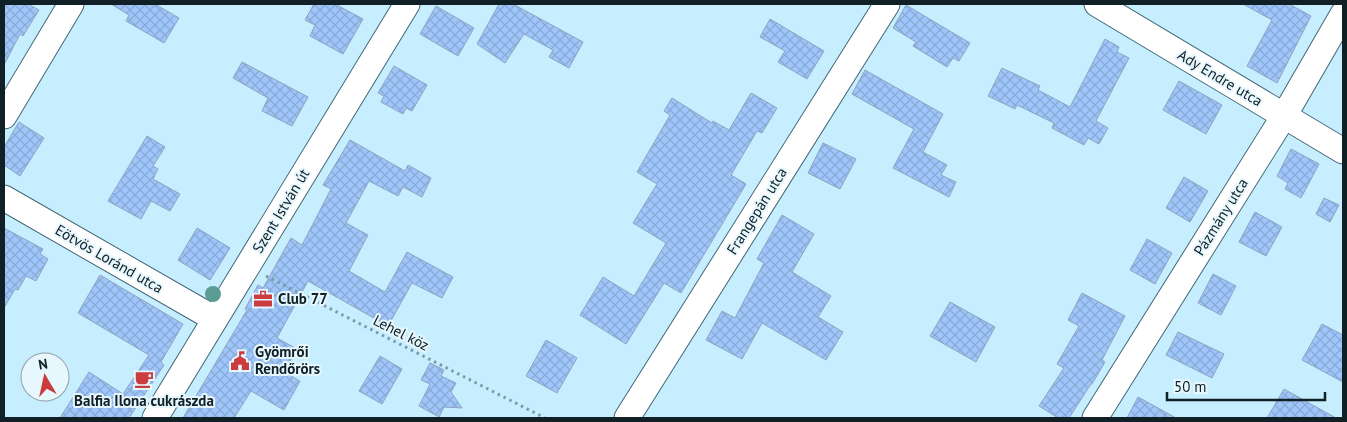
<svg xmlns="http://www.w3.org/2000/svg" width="1347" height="422" viewBox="0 0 1347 422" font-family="'PT Sans',sans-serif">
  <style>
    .building { fill: url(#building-cross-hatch); stroke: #8fa3bf }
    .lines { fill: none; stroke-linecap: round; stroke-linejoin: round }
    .minor-casing { stroke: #426775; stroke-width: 27 }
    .path { stroke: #7c9aa7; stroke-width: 3; stroke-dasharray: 2.5 4; stroke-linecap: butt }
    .minor { stroke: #fff; stroke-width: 25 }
    .tree { fill: #5b9d93 }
    .labels { text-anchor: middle; stroke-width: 4; stroke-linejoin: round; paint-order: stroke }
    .street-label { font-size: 15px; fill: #112026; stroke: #e7f7fe }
    .poi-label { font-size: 15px; font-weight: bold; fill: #112026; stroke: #e7f7fe; text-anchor: start }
  </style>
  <defs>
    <pattern id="building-cross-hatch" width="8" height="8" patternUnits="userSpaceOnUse" patternTransform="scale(1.25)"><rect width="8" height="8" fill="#9fc6fa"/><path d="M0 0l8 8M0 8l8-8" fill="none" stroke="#88aad6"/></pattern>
  </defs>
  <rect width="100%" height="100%" fill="#c6eeff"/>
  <g class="building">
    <polygon points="4,4 28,4 39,10 23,36 20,34 4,65"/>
    <polygon points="111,4 155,4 179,18 164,43 126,21 129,15"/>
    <polygon points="314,4 335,4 363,19 343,54 310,36 315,25 305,20"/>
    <polygon points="499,4 513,4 583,42 569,68 549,57 553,50 524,34 505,63 477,44"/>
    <polygon points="1243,4 1289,4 1311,16 1277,83 1247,66 1272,20"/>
    <polygon points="906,5 970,43 959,61 953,58 947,67 913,46 916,42 893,28"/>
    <polygon points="436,6 474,28 458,56 420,34"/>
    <polygon points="770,19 824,51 807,79 778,62 785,51 760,37"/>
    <polygon points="1105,39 1119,47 1117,52 1129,58 1096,121 1108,128 1099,144 1088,138 1084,145 1052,128 1054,123 1017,105 1015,109 988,96 1002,68 1040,86 1038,90 1070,107"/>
    <polygon points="242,62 308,97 292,126 262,111 268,98 233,78"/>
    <polygon points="394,66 427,85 412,111 406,108 403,114 381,102 384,96 378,93"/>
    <polygon points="865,70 943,114 923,152 947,165 941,175 956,182 949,197 893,168 914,129 852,94"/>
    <polygon points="1179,81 1222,105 1206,134 1163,110"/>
    <polygon points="751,93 777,108 762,133 757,131 731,175 746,184 681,293 664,283 626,344 580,315 603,277 634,296 666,243 633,223 657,184 637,172 670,115 664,111 672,98 712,123 713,121 729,130"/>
    <polygon points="19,122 44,138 20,176 4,165 4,147"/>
    <polygon points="147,136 165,147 153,166 158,169 153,179 180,194 170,211 151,201 141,219 108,201"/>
    <polygon points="350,140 405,171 408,165 431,178 422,197 403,187 398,196 369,181 346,223 368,235 349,271 385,292 407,252 453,277 442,298 412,283 388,326 308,281 277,338 297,349 284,372 300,381 284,410 251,391 234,418 183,418 247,310 245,309 258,285 263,288 291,238 302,245 331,189 323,185"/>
    <polygon points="823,143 856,159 840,189 808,173"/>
    <polygon points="1291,149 1319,164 1301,198 1285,189 1288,183 1277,176"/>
    <polygon points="1184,177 1208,191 1190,222 1166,208"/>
    <polygon points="1324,198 1339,205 1330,222 1316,214"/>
    <polygon points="1255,212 1282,227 1266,256 1239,242"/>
    <polygon points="782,215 814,234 792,272 831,296 818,317 843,332 826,360 762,323 742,359 706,340 722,311 735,318 764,263 757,259"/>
    <polygon points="4,228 43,249 40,254 48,259 36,281 26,276 18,290 15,289 4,308"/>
    <polygon points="197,228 230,248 210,280 178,260"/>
    <polygon points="1147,239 1172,253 1155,284 1130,270"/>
    <polygon points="1213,274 1236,286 1221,315 1198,303"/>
    <polygon points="100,275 183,324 161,362 164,365 129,418 60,418 89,372 123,394 149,355 78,313"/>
    <polygon points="1082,293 1125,316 1102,360 1105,362 1092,384 1091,384 1069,418 1058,418 1039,406 1064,368 1057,364 1079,326 1068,320"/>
    <polygon points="950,302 995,327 976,362 930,336"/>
    <polygon points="1322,324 1343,335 1343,382 1302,360"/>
    <polygon points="1178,332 1224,354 1212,378 1166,355"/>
    <polygon points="546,340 577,358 557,393 526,376"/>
    <polygon points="380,356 402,369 382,404 359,391"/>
    <polygon points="430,363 444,370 441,376 456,383 451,392 462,408 444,407 439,417 419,406 430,384 421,380"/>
    <polygon points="1284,389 1336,418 1267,418"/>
    <polygon points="1138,397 1176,418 1127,418"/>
  </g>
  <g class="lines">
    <g class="minor-casing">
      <g id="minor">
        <polyline points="1097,4 1343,151"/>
        <polyline points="4,116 71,4"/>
        <polyline points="4,198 215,319"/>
        <polyline points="155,418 407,4"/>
        <polyline points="627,418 887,4"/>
        <polyline points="1095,418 1284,116 1343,14"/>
      </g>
    </g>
    <polyline class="path" points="266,276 545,418"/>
    <use href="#minor" class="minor"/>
  </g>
  <circle class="tree" cx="213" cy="294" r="8"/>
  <defs>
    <g id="office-bare" transform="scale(1.5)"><path d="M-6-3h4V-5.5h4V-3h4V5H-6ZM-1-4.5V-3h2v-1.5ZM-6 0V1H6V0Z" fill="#cb3c3e" stroke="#e7f7fe" stroke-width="2.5" paint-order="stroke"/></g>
    <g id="civic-bare" transform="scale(1.5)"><path d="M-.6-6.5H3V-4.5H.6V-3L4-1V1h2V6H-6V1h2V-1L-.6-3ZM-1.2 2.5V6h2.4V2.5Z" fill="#cb3c3e" stroke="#e7f7fe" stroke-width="2.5" paint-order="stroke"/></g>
    <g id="cafe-bare" transform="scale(1.5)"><path d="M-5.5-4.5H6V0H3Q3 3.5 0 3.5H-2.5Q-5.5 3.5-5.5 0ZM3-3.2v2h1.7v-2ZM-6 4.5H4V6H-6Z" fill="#cb3c3e" stroke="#e7f7fe" stroke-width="2.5" paint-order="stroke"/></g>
  </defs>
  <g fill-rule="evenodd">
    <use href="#office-bare" x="263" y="299"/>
    <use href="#civic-bare" x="240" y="361"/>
    <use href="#cafe-bare" x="144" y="379"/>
  </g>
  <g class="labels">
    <g class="street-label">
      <text transform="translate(1220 78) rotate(31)" y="5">Ady Endre utca</text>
      <text transform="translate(281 211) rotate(-59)" y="5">Szent István út</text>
      <text transform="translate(757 211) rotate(-58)" y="5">Frangepán utca</text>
      <text transform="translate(1221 217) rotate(-58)" y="5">Pázmány utca</text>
      <text transform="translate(109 259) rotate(30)" y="5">Eötvös Loránd utca</text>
      <text transform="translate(401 333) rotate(27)" y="5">Lehel köz</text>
    </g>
    <g class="poi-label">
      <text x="278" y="304">Club 77</text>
      <text x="255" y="357">Gyömrői<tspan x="255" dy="17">Rendőrörs</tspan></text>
      <text x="144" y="406" text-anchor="middle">Balfia Ilona cukrászda</text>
    </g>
  </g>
  <rect width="1347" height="422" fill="none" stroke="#112026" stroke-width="10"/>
  <g transform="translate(45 377) rotate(351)"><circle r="24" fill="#e7f7fe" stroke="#91a1a8"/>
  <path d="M0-4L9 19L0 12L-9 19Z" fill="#cb3c3e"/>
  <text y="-8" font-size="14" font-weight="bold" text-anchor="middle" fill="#112026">N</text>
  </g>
  <path d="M1167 392v8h158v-8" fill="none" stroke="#112026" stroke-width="2.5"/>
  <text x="1174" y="392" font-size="15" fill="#112026" stroke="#e7f7fe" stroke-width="4" paint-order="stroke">50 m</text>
</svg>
